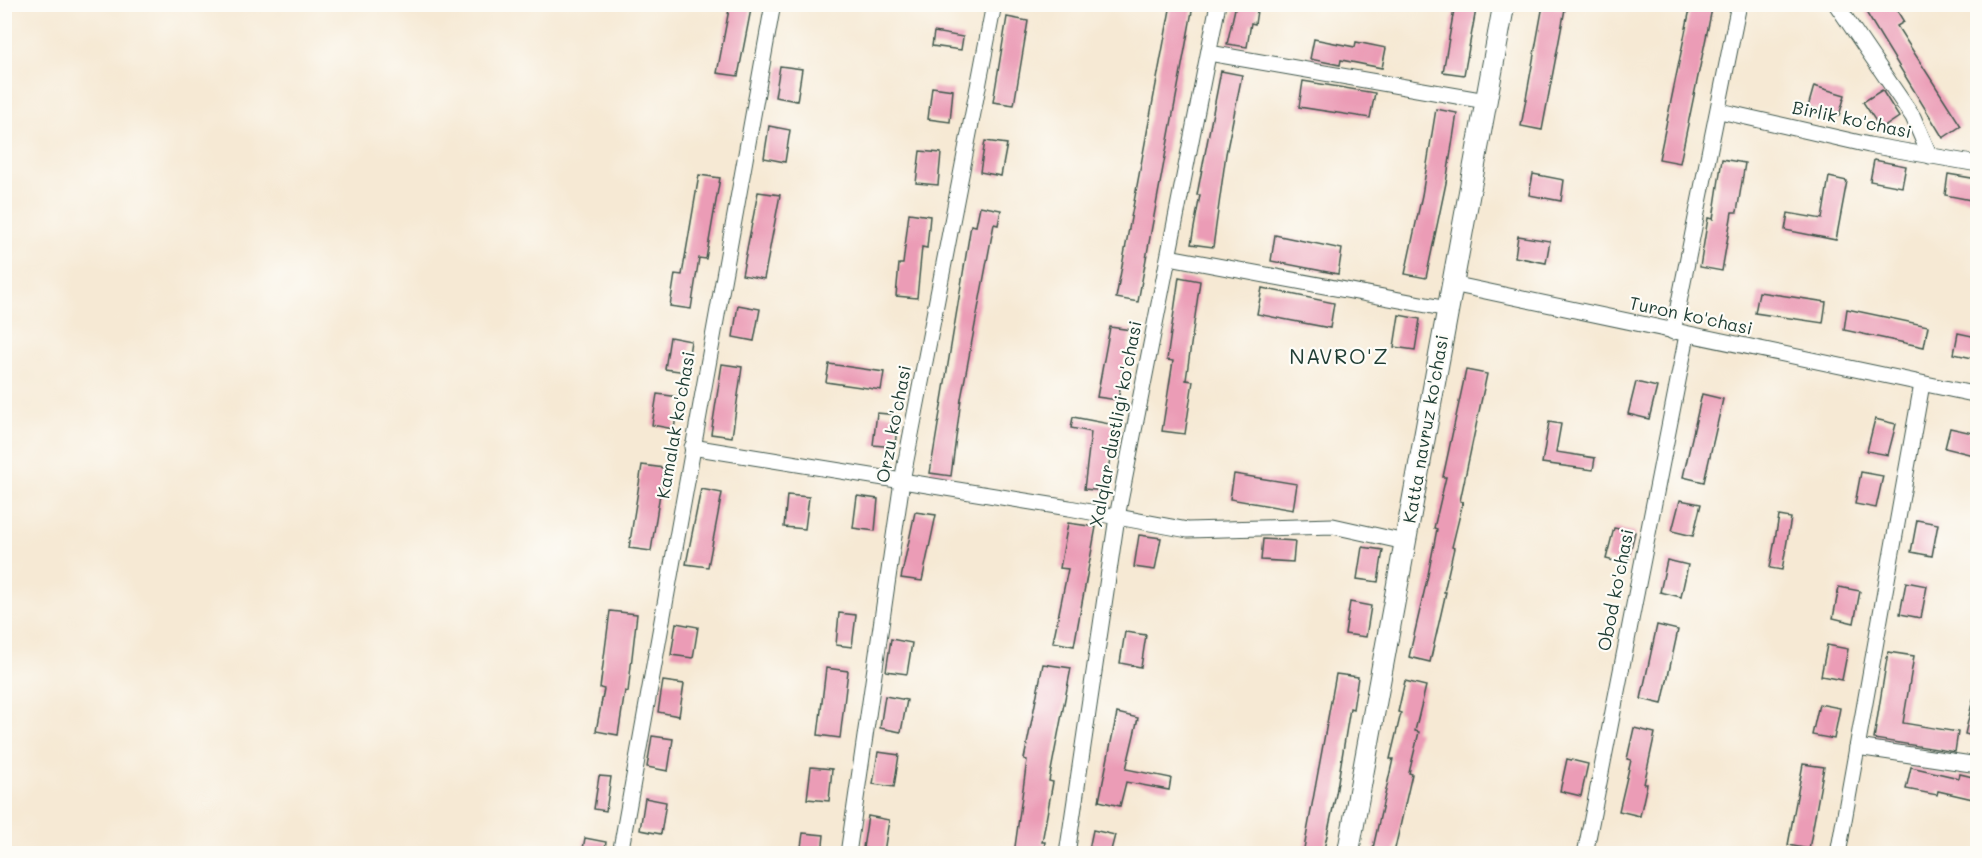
<svg xmlns="http://www.w3.org/2000/svg" width="1982" height="858" viewBox="0 0 1982 858" font-family="Mali,sans-serif">
  <style>
    .building { fill: #eb9cb6 }
    .lines { fill: none; stroke-linecap: round; stroke-linejoin: round }
    .street-casing { stroke: #3f574c; stroke-width: 17 }
    .secondary-casing { stroke: #3f574c; stroke-width: 23 }
    .street { stroke: #fff; stroke-width: 15 }
    .secondary { stroke: #fff; stroke-width: 21 }
    .labels { text-anchor: middle; stroke-width: 4.5; stroke-linejoin: round; paint-order: stroke }
    .street-label { font-size: 18px; fill: #1f3d34; stroke: #fdfcf7 }
    .quarter-label { font-size: 21px; letter-spacing: 1.5px; fill: #1f3d34; stroke: #fdfcf7 }
  </style>
  <rect width="100%" height="100%" fill="#fdfcf7"/>
  <filter id="ink" filterUnits="userSpaceOnUse"><feTurbulence type="fractalNoise" baseFrequency=".0167" numOctaves="2"/><feDisplacementMap in="SourceGraphic" scale="12" xChannelSelector="R" yChannelSelector="G"/><feConvolveMatrix kernelMatrix="1 2 1 2 8 2 1 2 1" color-interpolation-filters="sRGB"/></filter>
  <filter id="wash" filterUnits="userSpaceOnUse"><feTurbulence type="fractalNoise" baseFrequency=".008" numOctaves="4" result="noise"/><feDisplacementMap in="SourceGraphic" scale="24" xChannelSelector="R" yChannelSelector="G"/><feGaussianBlur stdDeviation="1.35" result="paint"/><feColorMatrix in="noise" values="0 0 0 0 0 0 0 0 0 0 0 0 0 0 0 0 0 1.4 0 .05"/><feComposite in="paint" operator="in"/></filter>
  <g filter="url(#wash)">
    <rect width="100%" height="100%" fill="#f6e9d4"/>
    <g id="blocks">
      <g class="building">
        <polygon points="730,4 752,4 738,76 717,73"/>
        <polygon points="1171,4 1193,6 1138,302 1116,298"/>
        <polygon points="1236,4 1258,4 1255,24 1251,23 1247,47 1227,44"/>
        <polygon points="1455,4 1477,4 1464,75 1443,72"/>
        <polygon points="1691,4 1713,4 1680,163 1659,159"/>
        <polygon points="1861,4 1893,4 1904,22 1897,26 1961,126 1943,138"/>
        <polygon points="1543,5 1565,9 1542,130 1521,126"/>
        <polygon points="1007,17 1028,21 1014,105 993,102"/>
        <polygon points="934,32 963,37 961,50 932,46"/>
        <polygon points="1314,39 1355,47 1356,42 1386,48 1382,68 1341,60 1340,65 1310,59"/>
        <polygon points="780,66 802,69 797,101 775,97"/>
        <polygon points="1221,71 1242,75 1226,154 1213,247 1191,244 1200,195 1197,195"/>
        <polygon points="1303,81 1375,93 1370,118 1299,107"/>
        <polygon points="1814,86 1845,95 1839,116 1808,107"/>
        <polygon points="932,87 953,90 950,122 928,119"/>
        <polygon points="1882,90 1899,117 1881,129 1863,102"/>
        <polygon points="1436,109 1457,113 1446,183 1426,278 1405,274 1422,195"/>
        <polygon points="769,126 790,130 785,162 764,158"/>
        <polygon points="985,141 1007,144 1001,176 980,172"/>
        <polygon points="920,151 941,153 938,185 916,183"/>
        <polygon points="1722,159 1745,163 1737,212 1732,212 1722,271 1700,267 1708,218 1713,219"/>
        <polygon points="1874,160 1906,166 1902,187 1870,181"/>
        <polygon points="1533,174 1564,180 1561,201 1529,195"/>
        <polygon points="1948,174 1977,179 1976,201 1945,195"/>
        <polygon points="699,175 720,178 706,259 699,258 691,309 670,306 675,274 682,275"/>
        <polygon points="1829,177 1847,181 1836,240 1785,230 1788,213 1822,219"/>
        <polygon points="758,192 780,195 764,279 742,275"/>
        <polygon points="980,206 1001,210 998,225 994,224 961,399 951,476 930,473 971,225 976,226"/>
        <polygon points="909,213 930,216 927,248 922,247 917,298 896,296 899,264 903,264"/>
        <polygon points="1275,235 1342,249 1338,274 1271,261"/>
        <polygon points="1518,236 1550,241 1546,263 1515,257"/>
        <polygon points="1179,277 1200,281 1186,380 1193,381 1185,434 1162,431 1173,361 1167,360"/>
        <polygon points="1262,288 1334,303 1330,328 1257,314"/>
        <polygon points="1759,292 1826,302 1823,323 1755,313"/>
        <polygon points="738,305 760,309 754,341 733,337"/>
        <polygon points="1847,309 1928,326 1924,347 1844,330"/>
        <polygon points="1399,315 1420,319 1415,350 1394,347"/>
        <polygon points="1110,327 1131,330 1118,400 1097,397"/>
        <polygon points="1958,333 1977,337 1977,359 1954,354"/>
        <polygon points="670,337 691,341 686,372 665,369"/>
        <polygon points="722,364 742,367 732,437 711,434"/>
        <polygon points="829,364 884,372 881,390 826,382"/>
        <polygon points="1466,370 1487,374 1460,501 1463,502 1452,547 1454,548 1444,592 1446,592 1430,662 1409,657 1428,575 1437,529 1434,528 1446,477 1443,477"/>
        <polygon points="1636,382 1657,387 1649,419 1628,414"/>
        <polygon points="657,394 679,397 674,429 652,425"/>
        <polygon points="1702,394 1723,399 1704,482 1683,477"/>
        <polygon points="877,413 898,415 895,447 873,445"/>
        <polygon points="1073,417 1115,425 1105,491 1084,489 1091,432 1071,428"/>
        <polygon points="1875,419 1896,424 1888,455 1867,451"/>
        <polygon points="1549,422 1561,424 1556,452 1595,458 1593,470 1542,463"/>
        <polygon points="1950,428 1977,434 1977,456 1945,448"/>
        <polygon points="642,465 664,468 651,551 629,548"/>
        <polygon points="1861,472 1883,476 1876,508 1855,504"/>
        <polygon points="1234,474 1297,484 1293,510 1230,499"/>
        <polygon points="701,489 722,493 708,567 686,564"/>
        <polygon points="787,495 809,497 805,529 784,527"/>
        <polygon points="857,496 878,499 875,531 853,528"/>
        <polygon points="1680,500 1701,504 1693,536 1672,531"/>
        <polygon points="915,512 936,515 922,581 901,578"/>
        <polygon points="1779,516 1791,518 1782,570 1770,568"/>
        <polygon points="1917,520 1938,524 1932,556 1911,552"/>
        <polygon points="1068,523 1096,527 1074,646 1053,642 1068,569 1060,568"/>
        <polygon points="1614,528 1635,532 1627,564 1606,559"/>
        <polygon points="1139,535 1161,538 1155,570 1134,567"/>
        <polygon points="1263,539 1295,541 1293,562 1261,560"/>
        <polygon points="1362,547 1383,550 1378,582 1357,579"/>
        <polygon points="1667,560 1688,565 1681,597 1660,592"/>
        <polygon points="1906,582 1927,586 1921,618 1900,614"/>
        <polygon points="1839,587 1860,591 1854,623 1833,618"/>
        <polygon points="1350,602 1371,606 1366,637 1345,634"/>
        <polygon points="610,611 637,614 628,692 625,691 618,735 596,731 604,689 600,688"/>
        <polygon points="839,613 856,615 852,647 836,645"/>
        <polygon points="676,623 698,627 693,658 671,655"/>
        <polygon points="1657,625 1678,630 1662,704 1641,699"/>
        <polygon points="1125,632 1146,635 1141,667 1120,663"/>
        <polygon points="891,639 912,643 907,674 886,671"/>
        <polygon points="1827,645 1848,649 1842,680 1821,676"/>
        <polygon points="1888,652 1914,656 1903,723 1958,732 1955,752 1874,739"/>
        <polygon points="1043,664 1071,668 1049,781 1053,782 1042,842 1045,842 1043,854 1014,854 1027,760 1024,759"/>
        <polygon points="826,668 848,671 840,738 818,735"/>
        <polygon points="1336,674 1358,677 1353,709 1350,708 1336,794 1323,854 1303,854"/>
        <polygon points="663,681 684,684 679,716 658,712"/>
        <polygon points="1405,681 1426,686 1415,731 1419,732 1409,773 1412,774 1394,853 1373,848 1393,759 1390,759 1401,713 1398,712"/>
        <polygon points="885,696 907,700 901,732 880,728"/>
        <polygon points="1973,699 1977,700 1977,737 1965,734"/>
        <polygon points="1819,704 1840,708 1834,739 1812,735"/>
        <polygon points="1117,713 1138,718 1126,769 1171,778 1169,790 1126,782 1120,806 1099,801"/>
        <polygon points="1634,728 1655,733 1644,784 1647,784 1640,816 1619,811 1631,760 1627,759"/>
        <polygon points="652,736 673,739 668,771 647,767"/>
        <polygon points="878,752 899,755 894,787 873,784"/>
        <polygon points="1567,759 1588,764 1581,796 1560,791"/>
        <polygon points="1803,764 1824,767 1809,849 1788,845"/>
        <polygon points="811,767 832,769 829,801 807,799"/>
        <polygon points="1911,767 1959,778 1960,774 1977,778 1977,800 1938,791 1937,795 1906,789"/>
        <polygon points="599,776 611,777 606,811 594,809"/>
        <polygon points="645,798 666,802 661,834 640,830"/>
        <polygon points="868,816 889,820 884,852 863,848"/>
        <polygon points="1093,830 1115,835 1110,854 1088,854"/>
        <polygon points="803,833 824,835 822,854 800,854"/>
        <polygon points="585,838 606,842 604,854 582,854"/>
      </g>
    </g>
  </g>
  <g filter="url(#ink)">
    <use href="#blocks" fill-opacity="0" stroke="#3f574c" stroke-width="1.5"/>
    <g class="lines">
      <g class="street-casing">
        <g id="street">
          <polyline points="1836,4 1913,117 1930,156"/>
          <polyline points="1209,53 1486,101"/>
          <polyline points="1720,111 1869,145 1978,164"/>
          <polyline points="1169,257 1448,309"/>
          <polyline points="1452,284 1978,395"/>
          <polyline points="1673,332 1739,4"/>
          <polyline points="692,447 1069,508 1188,530 1333,526 1405,542"/>
          <polyline points="1857,747 1978,765"/>
          <polyline points="620,854 773,4"/>
          <polyline points="848,854 902,481 994,4"/>
          <polyline points="1067,854 1117,517 1218,4"/>
          <polyline points="1585,854 1687,335"/>
          <polyline points="1838,854 1922,384"/>
        </g>
      </g>
      <g class="secondary-casing">
        <polyline id="secondary" points="1348,854 1504,4"/>
      </g>
      <use href="#street" class="street"/>
      <use href="#secondary" class="secondary"/>
    </g>
  </g>
  <g class="labels">
    <g class="street-label">
      <text transform="translate(1852 120) rotate(12)" y="6">Birlik ko'chasi</text>
      <text transform="translate(1691 316) rotate(12)" y="6">Turon ko'chasi</text>
      <text transform="translate(894 424) rotate(-79)" y="6">Orzu ko'chasi</text>
      <text transform="translate(1116 424) rotate(-79)" y="6">Xalqlar dustligi ko'chasi</text>
      <text transform="translate(676 425) rotate(-80)" y="6">Kamalak ko'chasi</text>
      <text transform="translate(1426 429) rotate(-80)" y="6">Katta navruz ko'chasi</text>
      <text transform="translate(1616 590) rotate(-79)" y="6">Obod ko'chasi</text>
    </g>
    <g class="quarter-label">
      <text x="1339" y="364">NAVRO'Z</text>
    </g>
  </g>
  <rect width="1982" height="858" fill="none" stroke="#fdfcf7" stroke-width="24"/>
</svg>
